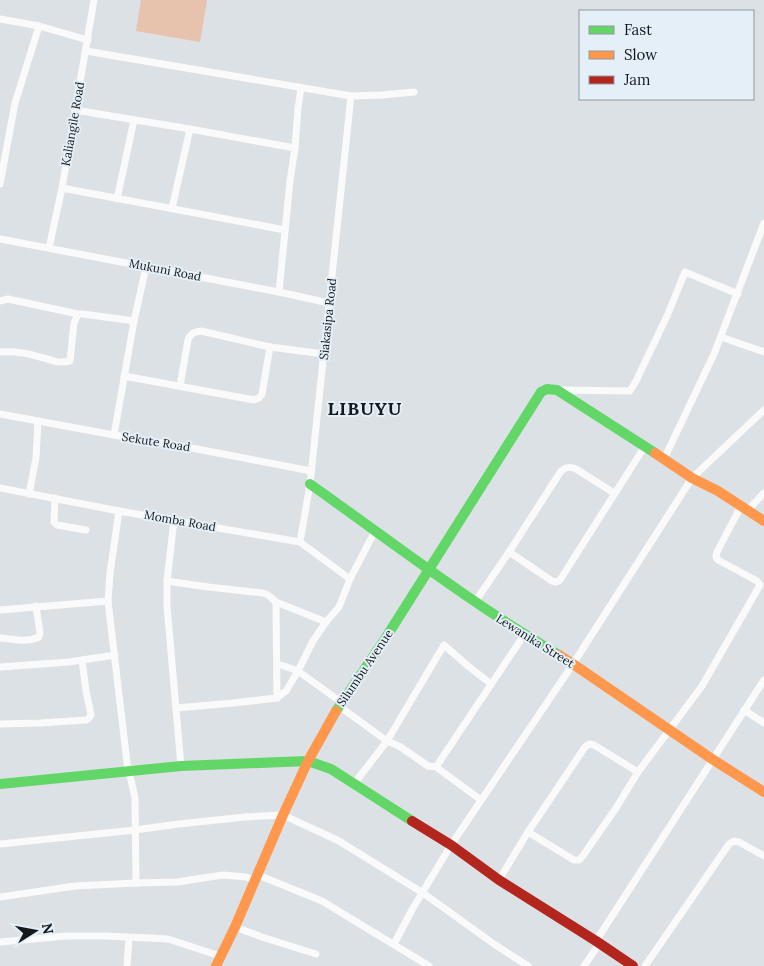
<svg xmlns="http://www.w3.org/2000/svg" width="764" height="966" viewBox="0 0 764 966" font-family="Lora,serif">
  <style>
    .green { fill: #e7c2ad }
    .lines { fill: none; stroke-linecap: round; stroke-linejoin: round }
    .street { stroke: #fafafb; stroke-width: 7 }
    .fast { stroke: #63d668; stroke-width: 10 }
    .slow { stroke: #ff974d; stroke-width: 10 }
    .jam { stroke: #b3261e; stroke-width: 10 }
    .labels { text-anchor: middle; stroke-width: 4; stroke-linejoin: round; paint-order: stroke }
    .street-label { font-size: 12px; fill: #15191c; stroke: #e4eff7 }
    .district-label { font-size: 18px; font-weight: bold; letter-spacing: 1px; fill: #15191c; stroke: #e4eff7 }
  </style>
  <rect width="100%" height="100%" fill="#dbe1e5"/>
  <polygon class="green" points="141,0 207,0 200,42 136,31"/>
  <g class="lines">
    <g class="street">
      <polyline points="0,19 39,26 88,40"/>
      <polyline points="86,51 351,96 382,95 414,92"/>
      <polyline points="75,110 190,129 295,148"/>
      <polyline points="0,184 15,103 39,26"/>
      <polyline points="62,188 285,230"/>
      <polyline points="117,199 134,120"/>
      <polyline points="172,208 190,129"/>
      <polyline points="0,239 279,292 329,303"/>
      <polyline points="49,248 62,188 94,0"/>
      <polyline points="279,292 290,181 295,148 298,108 301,88"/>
      <polyline points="0,301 8,299 78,314 83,314 134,321"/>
      <polyline points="721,337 764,352"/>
      <path d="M0,352C13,351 27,353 40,357C53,360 57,364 70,361L74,323L78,314"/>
      <polyline points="124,376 254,400 259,398 262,394 270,347"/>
      <path d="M180,386L188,340C191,333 194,332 201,331L270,347L324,354"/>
      <polyline points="558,390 630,391 636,381 667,316 685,272 738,294"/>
      <polyline points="0,414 114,435 197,449 311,471"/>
      <polyline points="114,435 134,321 146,267"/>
      <polyline points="664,459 714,354 764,223"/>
      <polyline points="0,488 119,511 300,542 350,579"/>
      <polyline points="29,494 36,458 38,421"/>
      <polyline points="55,498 54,522 57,525 86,530"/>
      <polyline points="748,510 764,493"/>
      <polyline points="119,511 110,573 108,601 128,771 131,780 135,798 136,883"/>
      <polyline points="174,520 167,581 167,606 181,766"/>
      <polyline points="300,542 310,484 351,96"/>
      <path d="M509,552L561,471C566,467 570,466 576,469L614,493"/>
      <polyline points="167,581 208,587 263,593 268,595 276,602 326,622"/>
      <polyline points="276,602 277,698"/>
      <polyline points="475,602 509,552 552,581 556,582 560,580 645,446"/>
      <polyline points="0,610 108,601"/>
      <path d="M0,638C13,639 27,643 39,637L40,633L36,606"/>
      <polyline points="277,664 290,668 298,671 341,702"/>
      <polyline points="0,667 69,662 115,655"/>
      <polyline points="339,706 387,741 354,784"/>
      <polyline points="176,708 233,703 277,698 286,691 298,671 313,641 326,622 339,607 350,579 375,531"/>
      <polyline points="744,710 764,723"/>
      <polyline points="0,724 40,723 86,720 89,718 91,715 86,691 82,660"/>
      <polyline points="436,767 428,766 399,746 387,741 444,645 468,666 491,684"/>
      <polyline points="481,800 436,767 524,635"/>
      <polyline points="528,832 574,860 579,860 582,857 616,808 638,772 702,686 760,585 757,581 718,560 716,557 717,552 741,506"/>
      <polyline points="0,844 135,830 179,824 245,817 283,815 339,841 423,893 494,944 528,966"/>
      <polyline points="258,875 322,901 429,966"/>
      <polyline points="499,880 528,832 585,747 589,744 594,745 638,772"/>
      <polyline points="0,897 75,886 136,883 177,882 223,875 246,877 255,880"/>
      <polyline points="235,927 262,937 316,954"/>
      <polyline points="596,941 764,680"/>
      <polyline points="0,942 66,936 104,936 149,938 168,939 220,956"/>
      <polyline points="394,944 413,908 451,845 573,664 692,478 764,410"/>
      <polyline points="127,966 129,938"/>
      <polyline points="584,966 600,943"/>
      <polyline points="645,966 729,844 734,841 739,842 764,856"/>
    </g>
    <g class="fast">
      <path d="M310,484C392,542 472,604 559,655"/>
      <polyline points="336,711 385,639 541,392 547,389 557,390 655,453"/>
      <polyline points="0,784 181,766 308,761 331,769 412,821"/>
    </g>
    <g class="slow">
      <polyline points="655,453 692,478 718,491 764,521"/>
      <polyline points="559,655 573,664 712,759 764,792"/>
      <polyline points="216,966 235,927 283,815 308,761 336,711"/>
    </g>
    <polyline class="jam" points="412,821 451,845 499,880 596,941 633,966"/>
  </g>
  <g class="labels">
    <g class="street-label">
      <text transform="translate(73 124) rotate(-80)" y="4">Kaliangile Road</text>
      <text transform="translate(165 270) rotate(11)" y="4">Mukuni Road</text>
      <text transform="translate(328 319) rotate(-84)" y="4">Siakasipa Road</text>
      <text transform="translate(156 442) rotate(9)" y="4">Sekute Road</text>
      <text transform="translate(180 521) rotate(10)" y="4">Momba Road</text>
      <text transform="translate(535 641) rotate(32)" y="4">Lewanika Street</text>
      <text transform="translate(365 668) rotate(-56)" y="4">Silumbu Avenue</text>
    </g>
    <g class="district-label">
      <text x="365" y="415">LIBUYU</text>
    </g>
  </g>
  <rect x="579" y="10" width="175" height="90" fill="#e4eff7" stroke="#91999f"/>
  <rect x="589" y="26" width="25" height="8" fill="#63d668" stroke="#91999f"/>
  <text x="624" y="35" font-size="15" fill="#15191c">Fast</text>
  <rect x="589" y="51" width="25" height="8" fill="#ff974d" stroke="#91999f"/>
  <text x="624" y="60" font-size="15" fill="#15191c">Slow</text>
  <rect x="589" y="76" width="25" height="8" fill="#b3261e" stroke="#91999f"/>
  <text x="624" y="85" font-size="15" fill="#15191c">Jam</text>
  <g transform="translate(35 931) rotate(79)" stroke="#e4eff7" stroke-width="4" paint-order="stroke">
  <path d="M0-4L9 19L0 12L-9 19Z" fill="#15191c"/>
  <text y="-8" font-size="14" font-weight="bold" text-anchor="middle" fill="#15191c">N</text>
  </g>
</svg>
